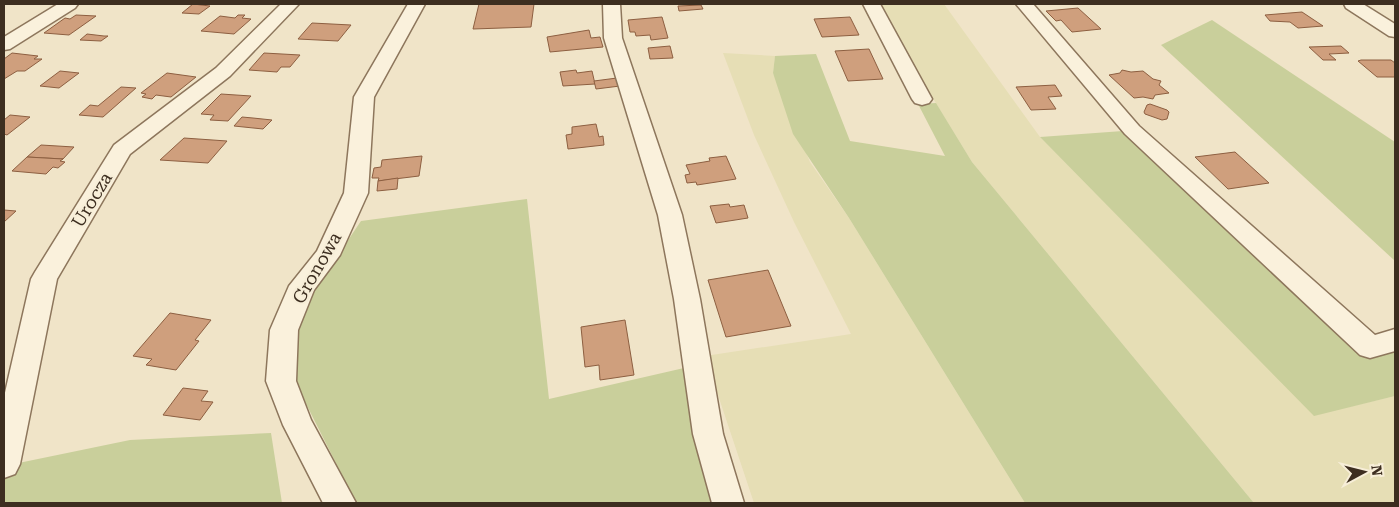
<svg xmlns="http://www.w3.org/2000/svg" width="1399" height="507" viewBox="0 0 1399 507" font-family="'Roboto Serif',serif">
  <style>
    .farmland { fill: #e6deb5 }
    .green { fill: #c9cf9b }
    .building { fill: #cf9f7d; stroke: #8d5f41 }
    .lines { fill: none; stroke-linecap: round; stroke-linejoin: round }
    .street-casing { stroke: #8d765c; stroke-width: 3 }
    .street { fill: #faf1dc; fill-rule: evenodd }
    .labels { text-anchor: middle; stroke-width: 4.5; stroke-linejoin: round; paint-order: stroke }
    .street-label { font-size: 18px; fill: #3d2e20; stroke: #f7eed8 }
  </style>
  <rect width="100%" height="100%" fill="#f0e4c8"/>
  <g class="farmland">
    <polygon points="875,4 944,4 1040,137 1314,415 1395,396 1395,503 1254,503 972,162"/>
    <polygon points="723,53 775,56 773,73 810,162 849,218 1025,503 754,503 705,356 851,334 794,222 754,135"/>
  </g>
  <g class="green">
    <polygon points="1212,20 1395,142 1395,261 1161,45"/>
    <polygon points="816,54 850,141 945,156 918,104 936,103 972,162 1254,503 1025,503 849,218 793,134 773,73 775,56"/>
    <polygon points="1123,131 1373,358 1395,352 1395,396 1314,416 1040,137"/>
    <polygon points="527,199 549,399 684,368 718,503 347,503 347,485 292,376 298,323 311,289 336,258 361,221"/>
    <polygon points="271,433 282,503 4,503 4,466 130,440"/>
  </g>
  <g class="building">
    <polygon points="193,4 210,6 199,14 182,13"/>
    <polygon points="479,4 534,4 531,27 473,29"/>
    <polygon points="701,5 703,9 679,11 678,6"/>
    <polygon points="1078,8 1101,29 1072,32 1061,20 1056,21 1046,11"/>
    <polygon points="1302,12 1323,26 1298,28 1290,22 1270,21 1265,15"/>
    <polygon points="76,15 96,16 69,35 44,33 65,18 70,19"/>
    <polygon points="238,15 245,15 242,18 251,19 234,34 201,31 220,16 235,18"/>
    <polygon points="662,17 668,38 651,40 650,35 636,36 635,32 630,32 628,20"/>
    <polygon points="850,17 859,35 822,37 814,19"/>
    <polygon points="312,23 351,25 338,41 298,39"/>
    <polygon points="589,30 591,38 600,37 603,47 550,52 547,37"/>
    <polygon points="87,34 104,36 108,36 101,41 80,40"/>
    <polygon points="670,46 673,58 650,59 648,48"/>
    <polygon points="1341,46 1349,53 1329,54 1336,60 1323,60 1309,47"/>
    <polygon points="869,49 883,79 848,81 835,51"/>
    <polygon points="12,53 38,56 34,59 42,59 25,71 17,71 4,79 4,59"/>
    <polygon points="264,53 300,55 290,67 281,67 277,72 249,70"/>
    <polygon points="1361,60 1391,60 1395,63 1395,77 1377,77 1358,61"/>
    <polygon points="576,70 577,73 592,71 595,84 563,86 560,72"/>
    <polygon points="1122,70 1131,72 1143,71 1153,79 1161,81 1159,85 1169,93 1155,95 1153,99 1143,97 1134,98 1109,75 1120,73"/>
    <polygon points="60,71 79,73 59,88 40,86"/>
    <polygon points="167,73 196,77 171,97 156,95 152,99 142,97 146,94 141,93"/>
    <polygon points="617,78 620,86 596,89 594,81"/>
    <polygon points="1055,85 1062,96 1048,97 1056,109 1031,110 1016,87"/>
    <polygon points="121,87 136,88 103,117 79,115 90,105 98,106"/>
    <polygon points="221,94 251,96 228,121 210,120 214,115 201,114"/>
    <polygon points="1150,104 1167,110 1169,112 1167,119 1162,120 1145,114 1144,112 1147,105"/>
    <polygon points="10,115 30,117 7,135 4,134 4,120"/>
    <polygon points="242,117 253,118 272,120 263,129 234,126"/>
    <polygon points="596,124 599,137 603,136 604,145 568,149 566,135 572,134 572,127"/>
    <polygon points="184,138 227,141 208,163 160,160"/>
    <polygon points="41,145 74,147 63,159 27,157"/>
    <polygon points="1235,152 1269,183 1228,189 1195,157"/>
    <polygon points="422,156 419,176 378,181 379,178 372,178 374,168 381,167 382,160"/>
    <polygon points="726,156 736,179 697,185 696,182 687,183 685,175 690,174 686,165 710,161 709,158"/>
    <polygon points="27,157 63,159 60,161 65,162 58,168 53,167 46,174 12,171"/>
    <polygon points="398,178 397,189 377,191 378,181"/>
    <polygon points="729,204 730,207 744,205 748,218 716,223 710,206"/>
    <polygon points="4,210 16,211 4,222"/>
    <polygon points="768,270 791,326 726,337 708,280"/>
    <polygon points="170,313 211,320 195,340 199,341 176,370 146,365 152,359 133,356"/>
    <polygon points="625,320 634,375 600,380 599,365 585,367 581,327"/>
    <polygon points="183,388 208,391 201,401 213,402 200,420 163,415"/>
  </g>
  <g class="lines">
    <g class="street-casing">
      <g id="street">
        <polygon points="58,4 78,4 75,8 10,49 4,50 4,37"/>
        <polygon points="281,4 299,4 230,76 130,154 57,279 20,464 15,474 4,478 4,397 31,279 35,272 114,145 216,68"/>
        <polygon points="408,4 425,4 374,97 368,193 340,255 314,290 298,330 296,381 311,420 356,503 323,503 283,425 266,381 270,330 289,286 317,251 344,193 354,97"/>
        <polygon points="603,4 620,4 622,38 682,215 700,299 723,434 744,503 712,503 693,434 674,299 658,215 604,38"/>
        <polygon points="863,4 880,4 932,99 929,103 922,105 915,103 912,99"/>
        <polygon points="1016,4 1033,4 1139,126 1375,335 1395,329 1395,351 1370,358 1360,355 1125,134"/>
        <polygon points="1344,4 1363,4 1395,24 1395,37 1389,36 1346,8"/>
      </g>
    </g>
    <use href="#street" class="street"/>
  </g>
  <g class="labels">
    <g class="street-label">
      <text transform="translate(92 200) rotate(-59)" y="6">Urocza</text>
      <text transform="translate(317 268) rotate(-60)" y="6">Gronowa</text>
    </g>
  </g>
  <rect width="1399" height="507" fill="none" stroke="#3d2e20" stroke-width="10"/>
  <g transform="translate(1364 472) rotate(83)" stroke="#f7eed8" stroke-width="4" paint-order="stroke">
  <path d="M0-4L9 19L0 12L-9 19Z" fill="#3d2e20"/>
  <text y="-8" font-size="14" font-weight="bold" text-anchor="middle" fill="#3d2e20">N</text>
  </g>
</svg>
